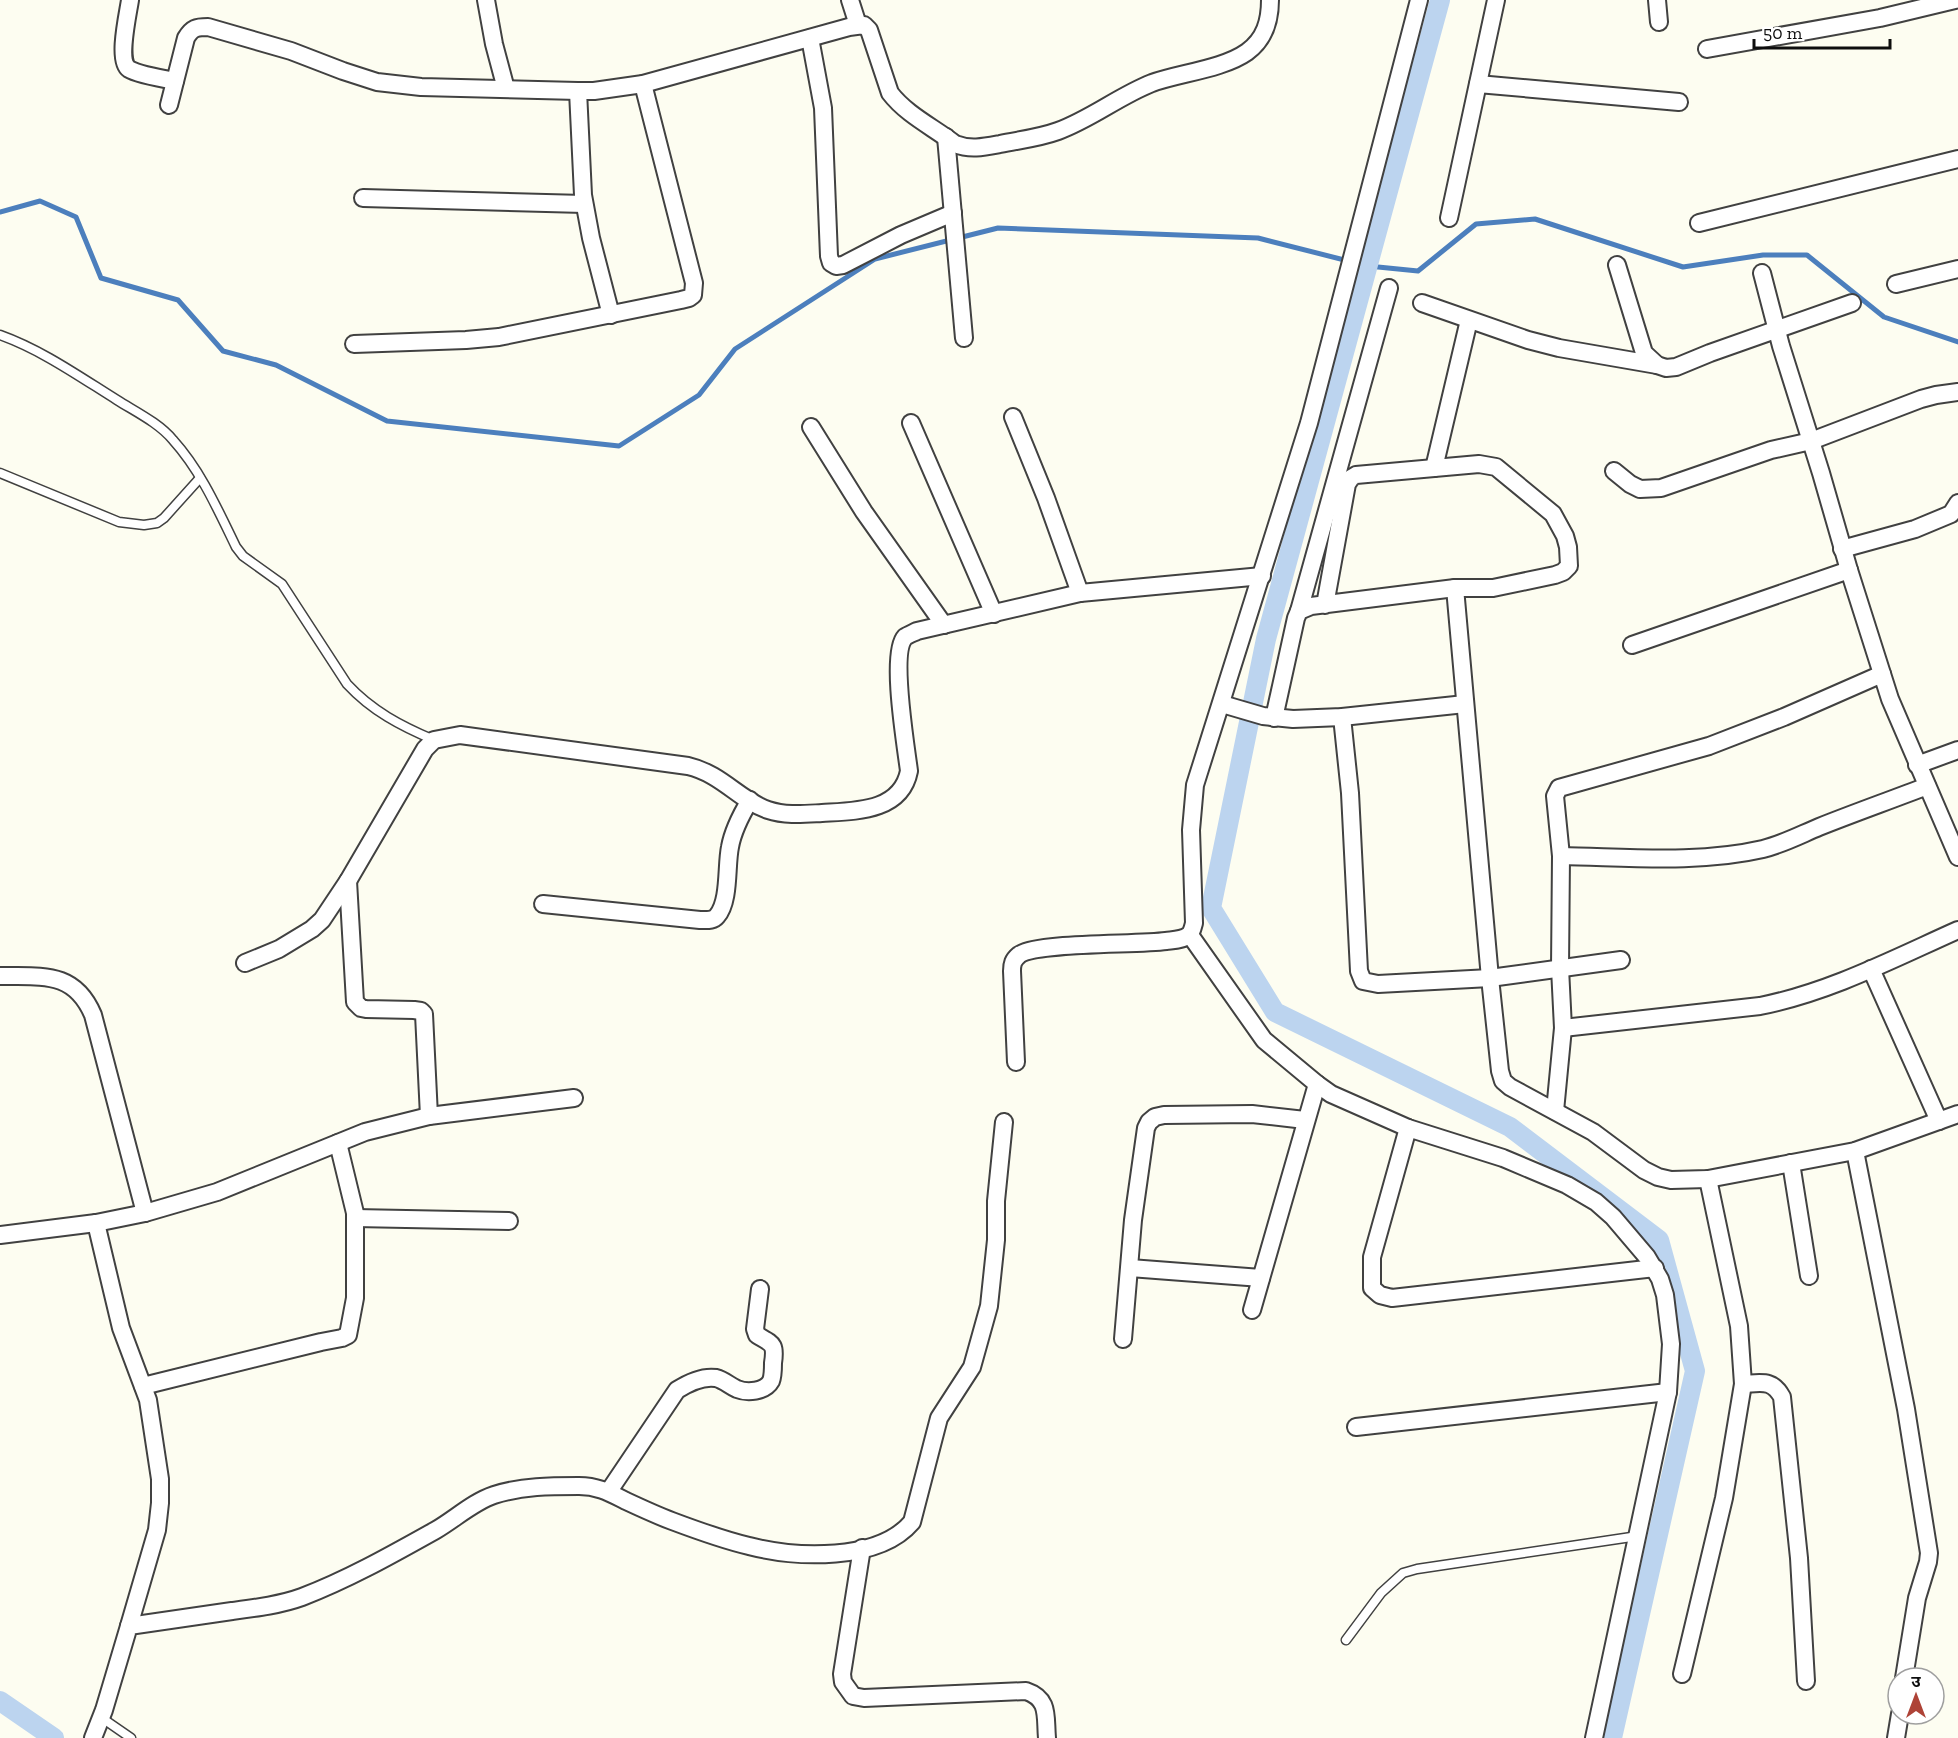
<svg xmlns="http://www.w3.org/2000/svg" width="1958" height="1738" viewBox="0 0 1958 1738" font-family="'Zilla Slab','Noto Sans Devanagari',serif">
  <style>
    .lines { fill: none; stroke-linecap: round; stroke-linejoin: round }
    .stream { stroke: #4c7fbd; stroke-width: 5 }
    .canal { stroke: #bcd4ef; stroke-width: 20 }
    .lane-casing { stroke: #414141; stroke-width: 11 }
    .street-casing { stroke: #414141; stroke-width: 20 }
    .lane { stroke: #fff; stroke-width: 8 }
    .street { stroke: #fff; stroke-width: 16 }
  </style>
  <rect width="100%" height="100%" fill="#fdfdf1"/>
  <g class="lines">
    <polyline class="stream" points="0,212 40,201 76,217 101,278 178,300 223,351 276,365 387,421 619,446 699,395 735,349 875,259 998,228 1258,238 1368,266 1418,271 1476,224 1535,219 1683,267 1763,255 1807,255 1884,317 1958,342"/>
    <g class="canal">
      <polyline points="1440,0 1266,639 1211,908 1275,1012 1510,1127 1659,1240 1695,1371 1612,1738"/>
      <polyline points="0,1701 54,1738"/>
    </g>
    <g class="lane-casing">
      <g id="lane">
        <path d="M0,335C42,350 80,377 117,400C136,412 159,423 173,440C201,471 218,510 236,547L243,556L282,584L347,684C372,711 401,726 434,740"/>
        <polyline points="0,473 119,522 144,525 157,523 164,518 200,478"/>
        <polyline points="1346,1640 1381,1593 1403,1573 1417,1569 1638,1536"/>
        <polyline points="102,1718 131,1738"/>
      </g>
    </g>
    <g class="street-casing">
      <g id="street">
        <path d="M130,0C128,14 117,61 129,69C137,74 164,79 175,81"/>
        <polyline points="486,0 494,44 506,89"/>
        <polyline points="850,0 858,25"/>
        <polyline points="1657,0 1659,22"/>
        <polyline points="810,38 823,108 829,256 831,263 836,266 843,265 901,235 953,213"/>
        <polyline points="1707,49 1880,18 1955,0"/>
        <polyline points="1478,84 1679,102"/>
        <polyline points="578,91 583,195 591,238 611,315"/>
        <path d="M169,105L186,38C192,28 196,27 208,27L291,51L343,71L377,82L421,87L578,91H594L643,84L849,27L864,25L869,30L890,93C907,115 933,127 955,144C970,150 984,147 1000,144C1019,140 1039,138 1058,131C1091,119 1119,96 1152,83C1180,73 1223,69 1247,52C1265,39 1270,21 1270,0"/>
        <polyline points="946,137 964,338"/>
        <polyline points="363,198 584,204"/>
        <polyline points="1449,218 1496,0"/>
        <polyline points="1699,223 1958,159"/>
        <polyline points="1617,265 1644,353 1657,365 1666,368 1676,367 1710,353 1852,303"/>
        <polyline points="1762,273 1781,346 1821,473 1849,570 1890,699 1958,857"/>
        <polyline points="1896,284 1958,269"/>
        <polyline points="1422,303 1528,340 1559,348 1657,365"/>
        <polyline points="354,344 466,340 499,337 681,300 689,298 693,295 694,283 643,84"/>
        <polyline points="1013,417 1046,498 1080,593"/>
        <polyline points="911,423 994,614"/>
        <polyline points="811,427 864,512 944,625"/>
        <polyline points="1434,468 1469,320"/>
        <polyline points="1614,471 1630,484 1640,489 1661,488 1771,450 1811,441 1921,399 1936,395 1958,392"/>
        <polyline points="1842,549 1915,529 1951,514 1958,503"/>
        <polyline points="1455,588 1490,978 1500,1071 1503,1081 1510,1087 1593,1132 1644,1170 1658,1177 1671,1180 1708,1179 1855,1151 1958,1114"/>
        <polyline points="1299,611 1389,288"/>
        <polyline points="1632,645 1849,570"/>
        <polyline points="1222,704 1263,716 1293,719 1342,717 1465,704"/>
        <polyline points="1342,717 1350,793 1359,971 1363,981 1378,984 1490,978 1621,960"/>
        <polyline points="1274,718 1296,618 1299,611 1311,606 1455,588 1493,588 1555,575 1563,572 1569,566 1568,547 1565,536 1553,514 1496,467 1479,464 1356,475 1351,478 1347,484 1325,605"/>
        <polyline points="1917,765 1958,750"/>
        <path d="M1561,856C1627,857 1698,864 1763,849C1783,844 1800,835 1819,827C1854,813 1891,800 1927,786"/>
        <polyline points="348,881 355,1002 361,1008 366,1009 414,1010 421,1011 424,1014 429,1116"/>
        <path d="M543,904L700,920C707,920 713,921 717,916C730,901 726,866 730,847C733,830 741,815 750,800"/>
        <polyline points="1190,935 1264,1040 1317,1084 1252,1310"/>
        <path d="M245,963L279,949L312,929L322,920L348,881L425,749L434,740L460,735L688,766C722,774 739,800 768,810C786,816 804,814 822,813C855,811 901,812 909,771C906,747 890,653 905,637C908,635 913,633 917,631L1080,593L1262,576"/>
        <polyline points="1871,969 1939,1121"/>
        <path d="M0,976C41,977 74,970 93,1015L145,1213"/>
        <path d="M1563,1028L1760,1006C1830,992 1893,959 1958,930"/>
        <path d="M1016,1062L1012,971C1012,964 1013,960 1019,955C1036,942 1137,945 1166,941C1173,940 1183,940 1189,935C1192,932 1193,927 1194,923L1191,830L1195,785L1309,423L1419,0"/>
        <polyline points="1317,1084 1331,1094 1408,1128 1503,1158 1567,1185 1596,1202 1613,1217 1647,1257 1660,1279 1665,1295 1671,1344 1668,1392 1594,1738"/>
        <polyline points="1555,1111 1563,1028 1560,968 1561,856 1555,796 1559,788 1709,746 1784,717 1882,674"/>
        <polyline points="1408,1128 1372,1257 1372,1288 1380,1295 1392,1298 1655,1268"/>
        <polyline points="1855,1151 1906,1409 1929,1553 1928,1562 1917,1598 1904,1678"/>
        <polyline points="1791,1163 1809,1276"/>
        <polyline points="355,1218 509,1221"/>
        <polyline points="96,1223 121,1328 148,1400 160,1479 160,1503 157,1530 129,1626"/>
        <polyline points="0,1235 96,1223 145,1213 217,1192 365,1132 429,1116 574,1098"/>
        <polyline points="1130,1268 1261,1278"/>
        <polyline points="1123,1339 1133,1220 1146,1128 1149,1122 1155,1117 1164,1115 1252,1114 1305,1120"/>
        <path d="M1743,1384C1762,1383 1772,1379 1782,1397L1799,1558L1806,1681"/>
        <polyline points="143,1386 321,1342 342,1338 348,1335 355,1298 355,1213 338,1143"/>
        <polyline points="1356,1427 1668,1392"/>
        <path d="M609,1491L677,1390C688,1383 703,1376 716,1378C724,1380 730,1386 737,1389C747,1393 765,1392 771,1381C773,1376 773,1368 773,1363C776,1343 772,1344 757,1335L755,1329L760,1289"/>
        <path d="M862,1548L842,1674L843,1682L853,1696L864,1698L1026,1691C1050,1699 1045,1717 1047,1738"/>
        <polyline points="1682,1674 1724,1498 1743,1384 1739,1326 1708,1179"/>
        <path d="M93,1738L104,1710L129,1626C163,1621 197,1616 232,1611C255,1608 280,1605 302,1597C349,1579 393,1554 436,1530C455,1519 473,1502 494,1495C522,1486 551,1486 579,1486C598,1486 610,1493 626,1501C641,1508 656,1515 672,1521C696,1530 723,1540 749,1546C796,1558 878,1562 912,1522L939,1418L972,1367L989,1306L996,1240V1201L1004,1122"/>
        <polyline points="1896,1738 1900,1714"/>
      </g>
    </g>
    <use href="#lane" class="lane"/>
    <use href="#street" class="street"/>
  </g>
  <g transform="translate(1916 1696)"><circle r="28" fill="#ffffff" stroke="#9f9f9f" stroke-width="1.5"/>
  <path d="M0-4.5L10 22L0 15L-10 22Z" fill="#ae4337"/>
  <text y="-9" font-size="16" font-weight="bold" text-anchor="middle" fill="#0e0e0e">उ</text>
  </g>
  <path d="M1754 39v9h136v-9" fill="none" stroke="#0e0e0e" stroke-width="3"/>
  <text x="1763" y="39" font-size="18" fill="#0e0e0e" stroke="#ffffff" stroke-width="4.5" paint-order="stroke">50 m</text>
</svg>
